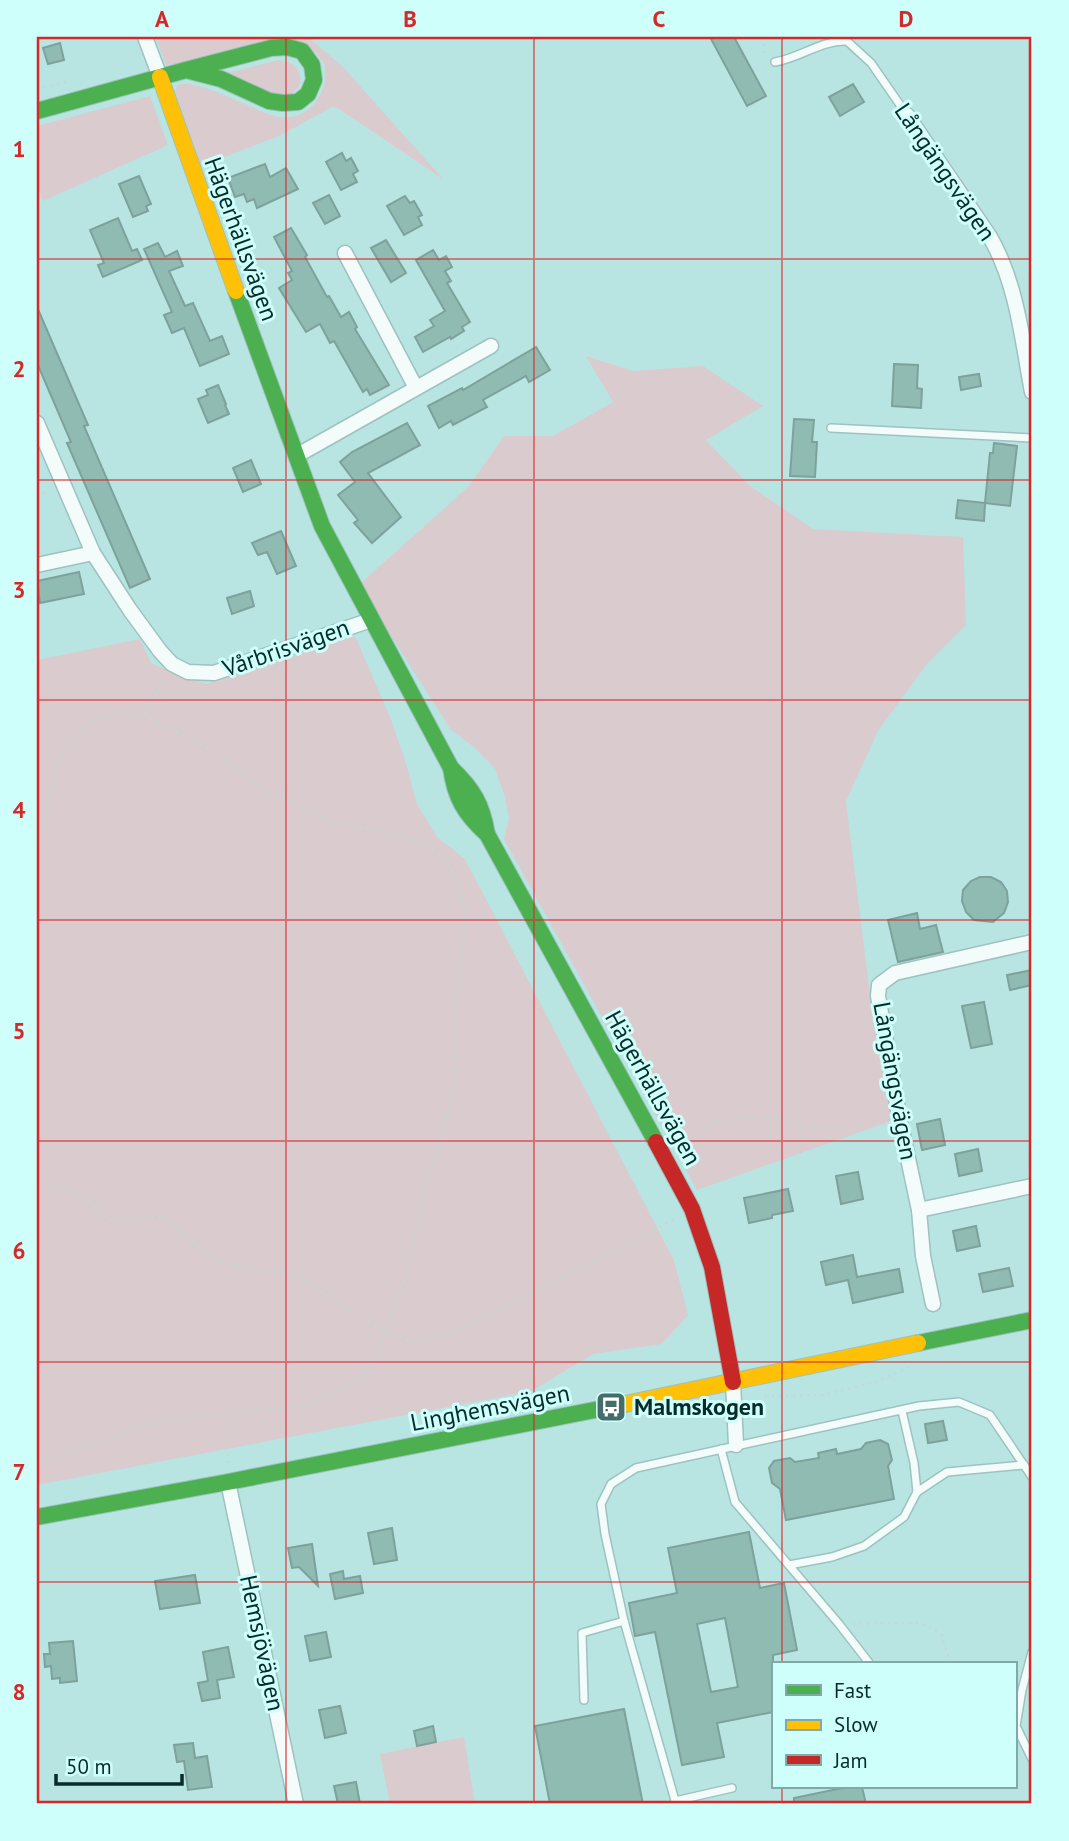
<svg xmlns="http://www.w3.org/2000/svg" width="1069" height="1841" viewBox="0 0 1069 1841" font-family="'PT Sans',sans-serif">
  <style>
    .green { fill: #dacbce }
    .building { fill: #8fbbb3; stroke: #7ea19b; stroke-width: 2; fill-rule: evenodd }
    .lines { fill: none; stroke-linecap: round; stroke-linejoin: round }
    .lane-casing { stroke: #9dc2bf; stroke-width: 10 }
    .street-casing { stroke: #9dc2bf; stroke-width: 17 }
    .fast-casing { stroke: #9dc2bf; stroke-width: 18 }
    .slow-casing { stroke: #9dc2bf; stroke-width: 18 }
    .jam-casing { stroke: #9dc2bf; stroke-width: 18 }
    .path { stroke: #c7d7d5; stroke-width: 2.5; stroke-dasharray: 2 5; stroke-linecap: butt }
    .lane { stroke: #f4fbfb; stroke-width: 7 }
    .street { stroke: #f4fbfb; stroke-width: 14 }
    .fast { stroke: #4caf50; stroke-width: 16 }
    .slow { stroke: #ffc107; stroke-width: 16 }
    .jam { stroke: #c62828; stroke-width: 16 }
    .grid { fill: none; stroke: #d62828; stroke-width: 2; stroke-opacity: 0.55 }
    .labels { text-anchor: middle; stroke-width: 6; stroke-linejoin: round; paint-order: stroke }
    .street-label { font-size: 24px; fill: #062b29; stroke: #cffffb }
    .poi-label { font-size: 24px; font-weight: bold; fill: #062b29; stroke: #cffffb; text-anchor: start }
    .neatline { fill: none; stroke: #d62828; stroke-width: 2.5 }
    .grid-label { font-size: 23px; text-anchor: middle; font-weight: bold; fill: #d62828 }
  </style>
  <rect width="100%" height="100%" fill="#b8e5e2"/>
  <g class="green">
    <path d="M156,37H308L343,67L443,179L334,106L279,136L201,166L175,91C176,89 176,87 177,86C191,74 260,114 279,117C302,121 321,103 325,81C325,77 326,70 325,65C323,61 318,56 315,52L166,65Z"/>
    <path d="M279,60C311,64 304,98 279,96C270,95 237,77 226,73Z"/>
    <polygon points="150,96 168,145 43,201 37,186 37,126"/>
    <polygon points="586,356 633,371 703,366 763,406 706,440 749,485 813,529 963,537 966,625 927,664 878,731 846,801 869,987 894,1120 697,1190 504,839 509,818 505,797 495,769 474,747 451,730 390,634 360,584 469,486 504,436 553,436 613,402"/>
    <polygon points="355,636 390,717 405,760 417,804 437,837 465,859 674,1260 688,1315 662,1344 593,1354 532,1391 37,1485 37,660 140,639 151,663 180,676 207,684"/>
    <polygon points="464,1737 475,1804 390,1804 380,1754"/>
  </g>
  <g class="building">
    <polygon points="710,37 734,37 766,96 747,106"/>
    <polygon points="60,43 64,60 48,64 43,48"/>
    <polygon points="853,84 864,102 840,116 829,97"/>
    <polygon points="342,153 346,161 351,158 358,171 353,174 357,182 341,190 326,162"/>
    <polygon points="265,164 270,177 286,168 298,189 257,208 254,199 247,202 244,194 235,197 228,178"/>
    <polygon points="139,176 151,204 146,206 148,211 133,217 119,184"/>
    <polygon points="329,195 340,216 325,224 313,203"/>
    <polygon points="405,196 410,203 414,201 422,215 418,217 422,225 404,235 387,206"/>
    <polygon points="118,218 132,251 137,249 142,260 103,277 98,265 104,263 90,230"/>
    <polygon points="291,228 307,255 305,257 327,297 329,296 341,317 349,312 357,327 355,329 389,385 370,395 367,389 363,392 334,341 330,343 320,324 306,332 279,288 292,280 288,273 292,271 274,237"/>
    <polygon points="386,240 406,273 391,282 371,248"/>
    <polygon points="158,243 165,257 177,251 183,266 169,271 185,306 193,303 210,341 222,336 229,354 200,366 184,328 172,333 164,315 172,312 144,249"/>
    <polygon points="433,250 439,260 446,256 452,267 445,271 451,281 447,283 470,322 462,327 464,331 451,339 450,337 423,352 415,337 434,326 430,320 445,311 416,260"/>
    <polygon points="37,307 88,425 84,426 150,579 130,588 67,443 71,442 37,363"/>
    <polygon points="536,347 550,370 529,382 526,376 483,400 487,407 453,425 451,421 439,428 428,406 462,388 463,390"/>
    <polygon points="894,364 918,365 917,388 922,389 921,408 892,406"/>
    <polygon points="979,374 981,386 961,390 959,377"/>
    <polygon points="218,385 226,404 225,405 229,414 208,423 198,399 208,395 206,390"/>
    <polygon points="794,419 814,420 812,442 817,442 815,477 790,476"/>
    <polygon points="407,423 420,445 368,473 401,517 372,543 354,523 358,520 338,495 355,482 340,462 352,452"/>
    <polygon points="994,443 1017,446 1010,506 985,503 984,521 956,518 958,500 985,503 990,453 993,453"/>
    <polygon points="251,460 261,484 243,492 233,468"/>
    <polygon points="281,531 296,566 277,574 267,552 258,555 252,543"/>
    <polygon points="79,572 84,594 40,603 37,581"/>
    <polygon points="250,591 254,606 232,614 227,598"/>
    <polygon points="980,877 991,877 1001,882 1007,891 1008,902 1004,913 993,922 974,920 966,912 962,901 963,890 971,881"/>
    <polygon points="917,913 920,929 936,925 943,952 898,962 888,920"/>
    <polygon points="1032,970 1032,985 1010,990 1007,975"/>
    <polygon points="984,1002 992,1044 971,1048 962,1006"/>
    <polygon points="940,1119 945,1145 922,1150 917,1124"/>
    <polygon points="978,1149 982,1171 959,1176 955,1154"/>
    <polygon points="858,1172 863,1199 841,1204 836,1176"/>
    <polygon points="788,1189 793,1211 772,1215 772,1218 749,1223 744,1198"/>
    <polygon points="976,1226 980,1246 957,1251 953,1231"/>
    <polygon points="853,1255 857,1277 899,1269 903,1292 853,1303 848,1280 826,1285 821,1262"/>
    <polygon points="1009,1268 1013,1286 983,1292 979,1274"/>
    <polygon points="943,1421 947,1440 928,1443 925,1424"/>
    <polygon points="880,1440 888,1444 892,1460 888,1466 894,1499 786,1520 780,1489 772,1483 769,1468 774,1461 790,1458 795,1462 819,1458 818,1453 836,1449 837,1454 861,1449 866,1443"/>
    <polygon points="392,1528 397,1560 374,1564 368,1533"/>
    <path d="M749,1532L760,1588L784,1583L797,1650L773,1655V1712L717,1723L724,1757L682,1765L655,1632L635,1636L629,1603L677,1593L668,1548ZM725,1618L738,1687L711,1692L697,1624Z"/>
    <polygon points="312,1544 318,1586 299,1567 292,1568 288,1548"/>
    <polygon points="343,1571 344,1579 360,1576 363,1593 335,1599 330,1574"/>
    <polygon points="195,1575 200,1603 160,1609 155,1581"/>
    <polygon points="326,1632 331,1657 310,1661 305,1636"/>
    <polygon points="73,1641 77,1681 60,1683 60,1678 52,1679 51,1666 45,1667 44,1654 50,1654 49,1643"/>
    <polygon points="228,1647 234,1677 217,1680 220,1698 202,1701 198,1683 208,1681 203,1652"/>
    <polygon points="340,1706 346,1733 325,1738 319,1710"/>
    <polygon points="624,1709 643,1804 550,1804 535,1726"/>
    <polygon points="433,1726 436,1742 417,1746 414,1731"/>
    <polygon points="193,1743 195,1758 207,1756 212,1787 188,1790 184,1761 177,1762 174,1745"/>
    <polygon points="356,1782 360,1804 338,1804 334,1786"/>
    <polygon points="847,1787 862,1787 866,1804 794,1804 794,1798"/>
  </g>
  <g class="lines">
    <g class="lane-casing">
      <g id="lane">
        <path d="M775,62C800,58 821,40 847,41L871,63L907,115"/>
        <polyline points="831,428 1032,438"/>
        <polyline points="721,1449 735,1502 839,1624 870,1664"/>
        <polyline points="917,1492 947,1472 1024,1465"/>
        <polyline points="789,1565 832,1557 864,1546 904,1517 917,1492 914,1463 902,1411"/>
        <polyline points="1032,1652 1022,1690 1016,1726 1032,1759"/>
        <polyline points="584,1700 582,1633 624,1621"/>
        <polyline points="675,1801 732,1788"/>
        <polyline points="676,1804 624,1621 605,1534 601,1504 611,1484 636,1468 919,1406 959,1402 990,1415 1032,1477"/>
      </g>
    </g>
    <g class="street-casing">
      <g id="street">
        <polyline points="145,37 160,77"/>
        <path d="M907,115L990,237C1017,284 1022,339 1032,392"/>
        <polyline points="345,253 416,388"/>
        <polyline points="37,423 93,553 130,610 160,651 172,664 188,672 214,673 371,620"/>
        <polyline points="296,456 491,346"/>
        <polyline points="37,565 93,553"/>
        <polyline points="919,1210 900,1121 878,996 879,985 895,973 1032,942"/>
        <polyline points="933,1304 923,1256 919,1210 1032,1186"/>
        <polyline points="733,1382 736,1445"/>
        <polyline points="228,1482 296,1804"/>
      </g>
    </g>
    <g class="fast-casing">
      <g id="fast">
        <polyline points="37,111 186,70 271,48 287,47 302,51 312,65 314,80 308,94 298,102 283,103 269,101 221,79 186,70"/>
        <path d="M236,291L322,526L451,768C473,789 482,804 487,834"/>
        <path d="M451,768C455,798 465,814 487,834L656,1142"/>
        <polyline points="918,1343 1032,1320"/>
        <polyline points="37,1517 228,1482 625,1404"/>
      </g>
    </g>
    <g class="slow-casing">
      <g id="slow">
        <polyline points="160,77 236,291"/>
        <polyline points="625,1404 918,1343"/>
      </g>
    </g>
    <g class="jam-casing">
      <polyline id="jam" points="656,1142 692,1209 712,1267 733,1382"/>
    </g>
    <g class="path">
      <polyline points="764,37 764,56"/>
      <polyline points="37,89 69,81"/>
      <polyline points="37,496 50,491"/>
      <polyline points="146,714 165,676"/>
      <polyline points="37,855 53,782 63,751 78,732 96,720 120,713 146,715 217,753 260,788 326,820 404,836 426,846 446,860 461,891 465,915 463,944 454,1025 456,1068 451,1101 421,1207 404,1280 376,1359 361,1375 340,1391 317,1401 285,1408 177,1419 150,1424 50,1458 37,1460"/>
      <polyline points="686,1157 687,1151 696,1136 711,1125 731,1119 771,1117 802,1126 849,1130 869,1125 887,1124"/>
      <path d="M37,1183C60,1187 72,1189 92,1203C97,1207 102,1215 108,1218C125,1227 144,1213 161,1218C172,1221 178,1230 187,1237C195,1245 208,1254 218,1259C242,1270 271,1269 297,1276L386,1332L413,1341L445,1335L593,1262L675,1219"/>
      <polyline points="765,1396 822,1395 876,1382 911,1366"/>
      <polyline points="228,1463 229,1413"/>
      <polyline points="853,1624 920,1623 941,1634 951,1664"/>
    </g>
    <use href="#lane" class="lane"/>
    <use href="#street" class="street"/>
    <use href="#fast" class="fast"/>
    <use href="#slow" class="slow"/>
    <use href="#jam" class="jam"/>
  </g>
  <path class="grid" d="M286,37V1804M534,37V1804M782,37V1664M37,259H1032M37,480H1032M37,700H1032M37,920H1032M37,1141H1032M37,1362H1032M37,1582H1032M782,1787V1804"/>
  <defs>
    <g id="bus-square" transform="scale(1.575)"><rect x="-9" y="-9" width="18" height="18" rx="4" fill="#446c6a" stroke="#cffffb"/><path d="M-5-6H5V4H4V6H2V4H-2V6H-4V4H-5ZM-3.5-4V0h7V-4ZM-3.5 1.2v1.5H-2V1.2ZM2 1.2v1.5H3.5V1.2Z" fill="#fff"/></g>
  </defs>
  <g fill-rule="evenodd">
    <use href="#bus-square" x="611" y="1407"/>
  </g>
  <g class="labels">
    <g class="street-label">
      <text transform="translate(945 172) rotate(56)" y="8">Långängsvägen</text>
      <text transform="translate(241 239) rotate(70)" y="8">Hägerhällsvägen</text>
      <text transform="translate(286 648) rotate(-19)" y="8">Vårbrisvägen</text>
      <text transform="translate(895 1081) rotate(80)" y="8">Långängsvägen</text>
      <text transform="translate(653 1088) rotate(61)" y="8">Hägerhällsvägen</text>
      <text transform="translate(490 1408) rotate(-11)" y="8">Linghemsvägen</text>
      <text transform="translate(262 1643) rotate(78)" y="8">Hemsjövägen</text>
    </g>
    <g class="poi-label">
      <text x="634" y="1415">Malmskogen</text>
    </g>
  </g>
  <rect width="1069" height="1841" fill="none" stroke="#cffffb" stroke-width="77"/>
  <rect x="772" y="1662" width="245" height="126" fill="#cffffb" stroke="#7faaa7" stroke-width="2"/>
  <rect x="786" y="1685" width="35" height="10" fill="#4caf50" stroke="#7faaa7" stroke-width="2"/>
  <text x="834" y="1698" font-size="21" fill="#062b29">Fast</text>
  <rect x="786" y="1720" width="35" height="10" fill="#ffc107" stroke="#7faaa7" stroke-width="2"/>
  <text x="834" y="1732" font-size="21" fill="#062b29">Slow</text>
  <rect x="786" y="1755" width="35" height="10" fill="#c62828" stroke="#7faaa7" stroke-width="2"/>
  <text x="834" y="1768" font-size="21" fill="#062b29">Jam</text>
  <path d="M56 1774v10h126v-10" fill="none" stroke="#062b29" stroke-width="3.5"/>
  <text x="66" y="1774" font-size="21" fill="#062b29" stroke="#cffffb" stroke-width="5" paint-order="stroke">50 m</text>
  <rect x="38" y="38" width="992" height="1764" class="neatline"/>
  <g class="grid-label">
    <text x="162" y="27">A</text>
    <text x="410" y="27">B</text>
    <text x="659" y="27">C</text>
    <text x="906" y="27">D</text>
    <text x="19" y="157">1</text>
    <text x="19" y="377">2</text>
    <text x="19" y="598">3</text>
    <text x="19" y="818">4</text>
    <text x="19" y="1039">5</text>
    <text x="19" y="1259">6</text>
    <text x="19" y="1480">7</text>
    <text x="19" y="1700">8</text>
  </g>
</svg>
